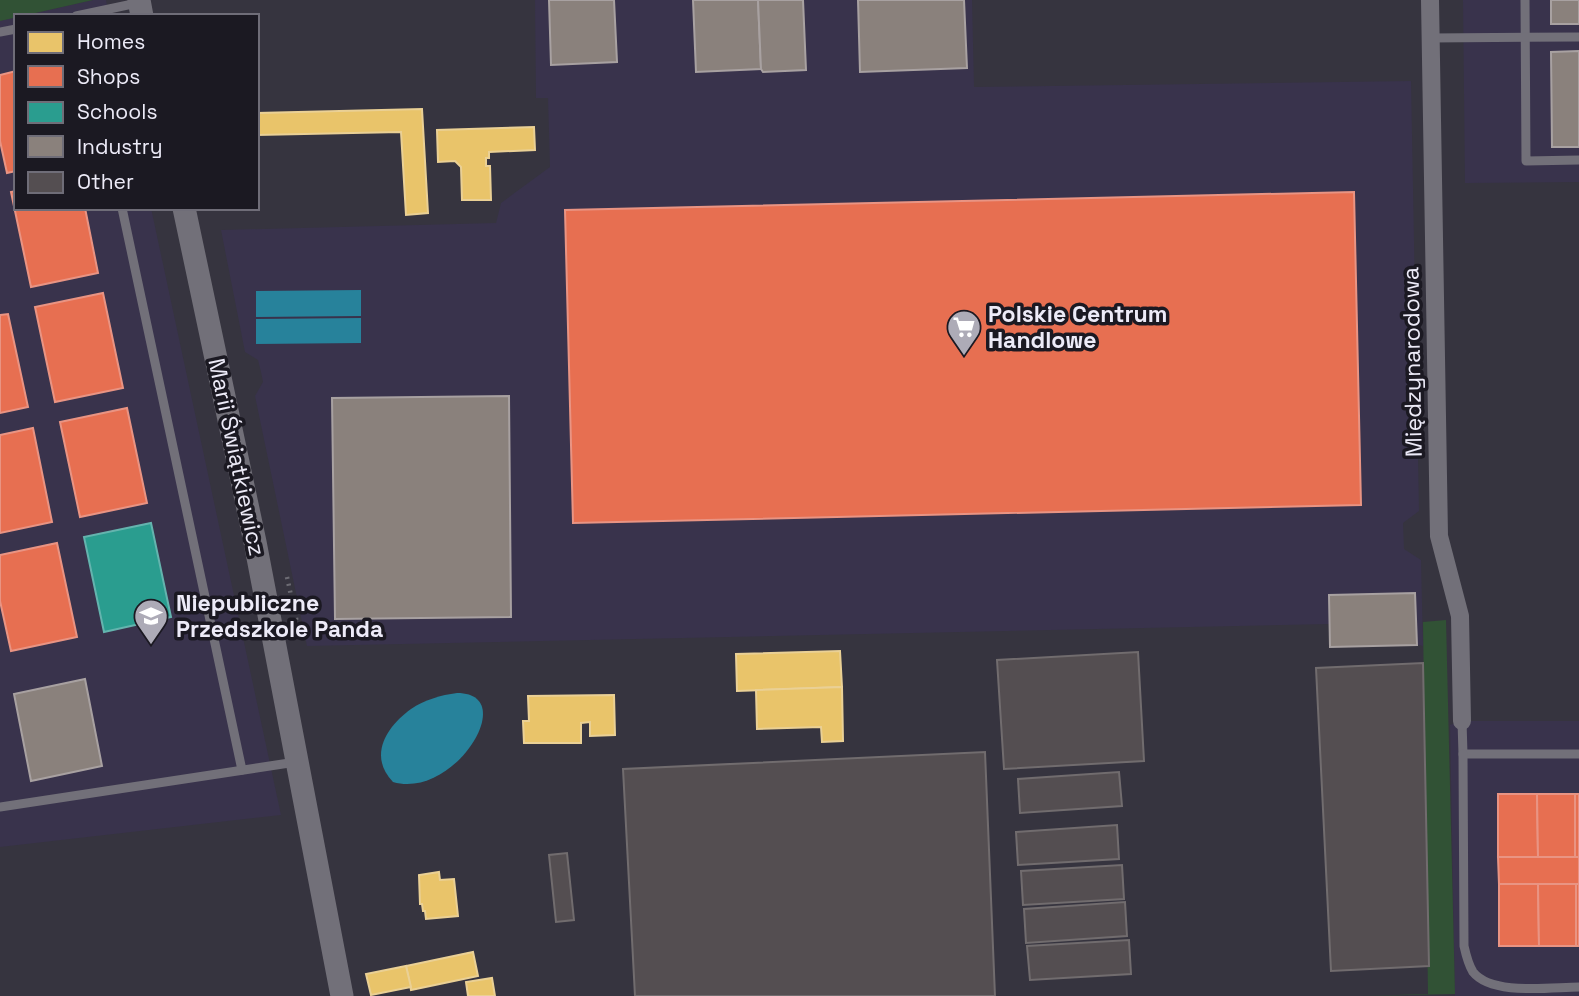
<svg xmlns="http://www.w3.org/2000/svg" width="1579" height="996" viewBox="0 0 1579 996" font-family="'Space Grotesk',sans-serif">
  <style>
    .built { fill: #39334c }
    .green { fill: #315235 }
    .water { fill: #27829b }
    .homes { fill: #e9c46a; stroke: #ead095; stroke-width: 2 }
    .shops { fill: #e76f51; stroke: #e99483; stroke-width: 2 }
    .schools { fill: #2a9d8f; stroke: #64b4ae; stroke-width: 2 }
    .industry { fill: #8a817c; stroke: #a8a1a1; stroke-width: 2 }
    .building { fill: #544e51; stroke: #716c6e; stroke-width: 2 }
    .lines { fill: none; stroke-linecap: round; stroke-linejoin: round }
    .path { stroke: #6c6b73; stroke-width: 4.5; stroke-dasharray: 2 5; stroke-linecap: butt }
    .service { stroke: #727079; stroke-width: 9 }
    .minor { stroke: #727079; stroke-width: 18 }
    .tertiary { stroke: #727079; stroke-width: 23 }
    .labels { text-anchor: middle; stroke-width: 7; stroke-linejoin: round; paint-order: stroke }
    .poi-label { font-size: 23px; font-weight: bold; fill: #edebf8; stroke: #1b1922; text-anchor: start }
    .street-label { font-size: 23px; fill: #edebf8; stroke: #1b1922 }
  </style>
  <rect width="100%" height="100%" fill="#36343f"/>
  <g class="built">
    <polygon points="93,0 106,0 109,16 22,16"/>
    <polygon points="535,0 972,0 974,87 1411,81 1419,511 1403,523 1404,549 1421,560 1423,646 1329,624 307,646 255,396 263,382 261,372 258,360 245,352 221,230 496,223 501,203 550,167 548,98 536,98"/>
    <polygon points="1463,0 1579,0 1579,182 1465,183"/>
    <polygon points="16,17 16,208 151,208 281,815 0,847 0,21"/>
    <polygon points="1462,721 1579,721 1579,996 1455,996 1450,725"/>
  </g>
  <g class="green">
    <polygon points="0,0 93,0 0,21"/>
    <polygon points="1446,620 1455,994 1362,996 1428,994 1423,622"/>
  </g>
  <g class="water">
    <polygon points="361,290 361,316 256,317 256,291"/>
    <polygon points="361,318 361,343 256,344 256,319"/>
    <path d="M457,693C521,693 454,800 393,782C368,756 386,727 411,709C424,700 441,695 457,693Z"/>
  </g>
  <g class="homes">
    <polygon points="422,109 428,213 406,215 401,132 257,135 257,113"/>
    <polygon points="534,127 535,150 489,152 489,158 486,158 486,166 490,166 491,200 462,200 461,167 455,161 438,162 437,130"/>
    <polygon points="840,651 842,687 737,691 736,654"/>
    <polygon points="842,687 843,741 822,742 821,727 757,729 756,690"/>
    <polygon points="614,695 615,735 590,736 590,722 581,723 581,743 524,743 523,721 529,721 528,696"/>
    <polygon points="439,872 440,880 454,879 458,916 426,919 425,911 423,911 422,904 420,904 419,875"/>
    <polygon points="473,952 478,976 411,990 406,966"/>
    <polygon points="406,966 411,987 371,995 366,974"/>
    <polygon points="492,978 495,996 468,996 466,982"/>
  </g>
  <g class="shops">
    <polygon points="16,71 16,171 7,173 0,141 0,75"/>
    <polygon points="16,191 16,208 85,208 98,273 31,287 11,192"/>
    <polygon points="1354,192 1361,505 573,523 565,210"/>
    <polygon points="103,293 123,388 55,402 35,307"/>
    <polygon points="8,314 28,407 0,413 0,315"/>
    <polygon points="127,408 147,503 80,517 60,422"/>
    <polygon points="33,428 52,522 0,533 0,435"/>
    <polygon points="57,543 77,637 11,651 0,601 0,555"/>
    <polygon points="1498,794 1537,794 1538,857 1498,857"/>
    <polygon points="1537,794 1575,794 1575,857 1538,857"/>
    <rect x="1575" y="794" width="4" height="63"/>
    <polygon points="1498,857 1579,857 1579,884 1499,884"/>
    <polygon points="1499,884 1538,884 1539,946 1499,946"/>
    <polygon points="1538,884 1576,884 1576,946 1539,946"/>
    <rect x="1576" y="884" width="3" height="62"/>
  </g>
  <polygon class="schools" points="151,523 171,617 104,632 84,537"/>
  <g class="industry">
    <polygon points="549,0 614,0 617,62 551,65"/>
    <polygon points="693,0 758,0 761,69 696,72"/>
    <polygon points="758,0 803,0 806,70 763,72 761,69"/>
    <polygon points="858,0 964,0 967,68 860,72"/>
    <rect x="1551" y="0" width="28" height="24"/>
    <polygon points="1579,51 1579,147 1552,147 1551,52"/>
    <polygon points="509,396 511,617 335,619 332,398"/>
    <polygon points="1415,593 1417,645 1330,647 1329,595"/>
    <polygon points="85,679 102,766 31,781 14,694"/>
  </g>
  <g class="building">
    <polygon points="1138,652 1144,761 1004,769 997,660"/>
    <polygon points="1423,663 1429,966 1331,971 1316,668"/>
    <polygon points="985,752 995,996 635,996 623,769"/>
    <polygon points="1119,772 1122,806 1020,813 1018,779"/>
    <polygon points="1117,825 1119,859 1018,865 1016,832"/>
    <polygon points="567,853 574,920 556,922 549,855"/>
    <polygon points="1122,865 1124,899 1023,905 1021,871"/>
    <polygon points="1125,902 1127,936 1026,943 1024,909"/>
    <polygon points="1129,940 1131,974 1030,980 1027,946"/>
  </g>
  <g class="lines">
    <polyline class="path" points="287,577 299,632 295,633"/>
    <g class="service">
      <polyline points="1525,0 1526,161 1579,160"/>
      <polyline points="76,16 137,3"/>
      <polyline points="0,32 16,29"/>
      <polyline points="1431,38 1579,37"/>
      <polyline points="122,208 242,770"/>
      <polyline points="1462,721 1463,754 1579,754"/>
      <path d="M1463,754L1464,946C1466,955 1468,964 1473,972C1492,996 1551,987 1579,987"/>
      <polyline points="0,807 296,762"/>
    </g>
    <polyline class="minor" points="1430,0 1439,536 1460,616 1462,721"/>
    <g class="tertiary">
      <polyline points="139,0 142,16"/>
      <polyline points="184,208 255,542 342,996"/>
    </g>
  </g>
  <defs>
    <g id="supermarket-pin" transform="scale(1.75)"><path d="M0 17L-7.5 6A9.5 9.5 0 1 1 7.5 6Z" fill="#adabb7" stroke="#1b1922"/><path d="M-6-5.5h2.5l.6 2H6L4.5 2H-2.5L-4.4-4H-6ZM-1.5 3.2a1.3 1.3 0 1 0 .1 0ZM3 3.2a1.3 1.3 0 1 0 .1 0Z" fill="#fff"/></g>
    <g id="school-pin" transform="scale(1.75)"><path d="M0 17L-7.5 6A9.5 9.5 0 1 1 7.5 6Z" fill="#adabb7" stroke="#1b1922"/><path d="M0-5L7-2L0 1L-7-2ZM-4 1L0 2.5L4 1V4Q0 6-4 4Z" fill="#fff"/></g>
  </defs>
  <g fill-rule="evenodd">
    <use href="#supermarket-pin" x="964" y="327"/>
    <use href="#school-pin" x="151" y="616"/>
  </g>
  <g class="labels">
    <g class="poi-label">
      <text x="988" y="322">Polskie Centrum<tspan x="988" dy="26">Handlowe</tspan></text>
      <text x="176" y="611">Niepubliczne<tspan x="176" dy="26">Przedszkole Panda</tspan></text>
    </g>
    <g class="street-label">
      <text transform="translate(1412 362) rotate(-91)" y="8">Międzynarodowa</text>
      <text transform="translate(237 457) rotate(78)" y="8">Marii Świątkiewicz</text>
    </g>
  </g>
  <rect x="14" y="14" width="245" height="196" fill="#1b1922" stroke="#6f6d78" stroke-width="2"/>
  <rect x="28" y="32" width="35" height="21" fill="#e9c46a" stroke="#6f6d78" stroke-width="2"/>
  <text x="77" y="49" font-size="21" fill="#edebf8">Homes</text>
  <rect x="28" y="66" width="35" height="21" fill="#e76f51" stroke="#6f6d78" stroke-width="2"/>
  <text x="77" y="84" font-size="21" fill="#edebf8">Shops</text>
  <rect x="28" y="102" width="35" height="21" fill="#2a9d8f" stroke="#6f6d78" stroke-width="2"/>
  <text x="77" y="119" font-size="21" fill="#edebf8">Schools</text>
  <rect x="28" y="136" width="35" height="21" fill="#8a817c" stroke="#6f6d78" stroke-width="2"/>
  <text x="77" y="154" font-size="21" fill="#edebf8">Industry</text>
  <rect x="28" y="172" width="35" height="21" fill="#544e51" stroke="#6f6d78" stroke-width="2"/>
  <text x="77" y="189" font-size="21" fill="#edebf8">Other</text>
</svg>
